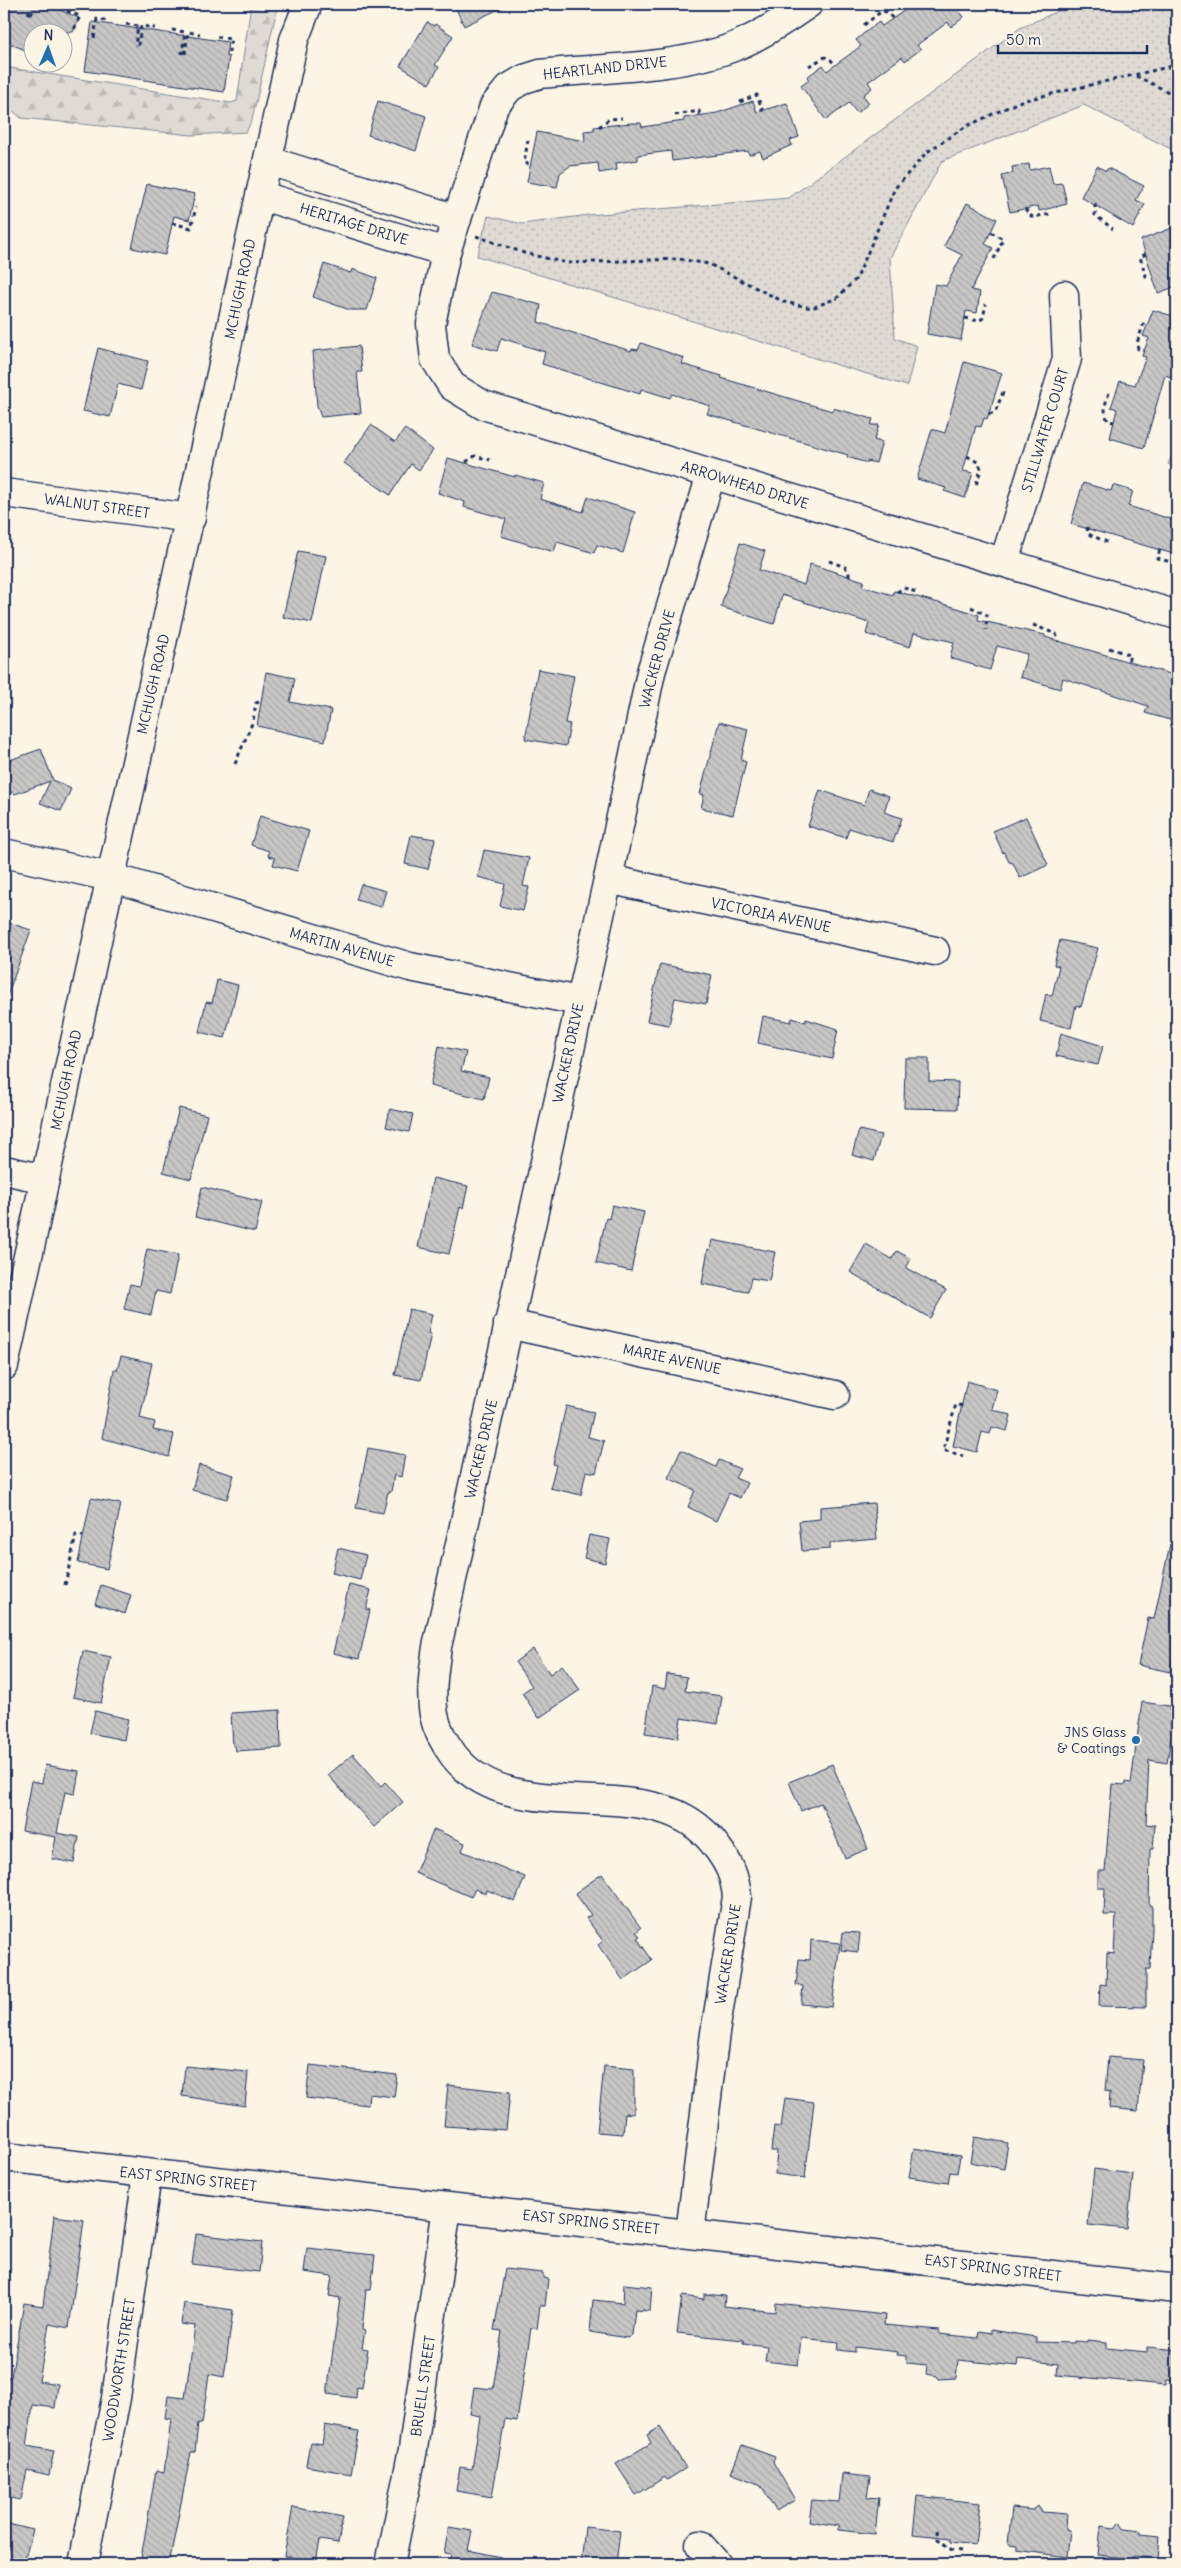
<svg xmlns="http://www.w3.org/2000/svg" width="1181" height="2568" viewBox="0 0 1181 2568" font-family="Delius,sans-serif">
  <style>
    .grass { fill: url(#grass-dots); stroke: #7d8599 }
    .forest { fill: url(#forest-firs); stroke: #7d8599 }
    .building { fill: url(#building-back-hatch); stroke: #1b2f5e }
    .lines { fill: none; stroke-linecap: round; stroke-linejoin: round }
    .minor-casing { stroke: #1b2f5e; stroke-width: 31 }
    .path { stroke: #1b2f5e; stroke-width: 3; stroke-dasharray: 4 4; stroke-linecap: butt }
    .minor { stroke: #fcf5e5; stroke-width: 28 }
    .poi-dot { fill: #1f6fb2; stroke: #fcf5e5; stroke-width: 2 }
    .labels { text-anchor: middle; stroke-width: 4; stroke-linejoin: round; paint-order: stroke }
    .street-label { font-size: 14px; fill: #1b2f5e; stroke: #fcf5e5 }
    .poi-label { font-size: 14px; fill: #1b2f5e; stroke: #fcf5e5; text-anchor: end }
  </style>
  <defs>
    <pattern id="grass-dots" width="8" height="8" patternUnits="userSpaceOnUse" patternTransform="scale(1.25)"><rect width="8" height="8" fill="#dfdbd4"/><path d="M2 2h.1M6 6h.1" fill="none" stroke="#bfbcb8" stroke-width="1.8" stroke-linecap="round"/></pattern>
    <pattern id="forest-firs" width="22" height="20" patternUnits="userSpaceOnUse" patternTransform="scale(1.25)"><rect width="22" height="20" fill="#dfdbd4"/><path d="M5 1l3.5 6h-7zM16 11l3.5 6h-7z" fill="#bfbcb8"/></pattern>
    <pattern id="building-back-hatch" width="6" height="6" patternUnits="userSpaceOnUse" patternTransform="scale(1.25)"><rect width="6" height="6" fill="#c8c7c6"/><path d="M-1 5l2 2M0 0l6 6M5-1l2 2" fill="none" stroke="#ababac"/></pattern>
  </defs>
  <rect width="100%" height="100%" fill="#fcf5e5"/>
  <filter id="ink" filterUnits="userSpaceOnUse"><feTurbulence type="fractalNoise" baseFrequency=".02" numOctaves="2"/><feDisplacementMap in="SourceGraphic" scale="10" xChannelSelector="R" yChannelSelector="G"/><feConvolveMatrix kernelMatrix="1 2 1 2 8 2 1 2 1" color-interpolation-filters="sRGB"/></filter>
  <g filter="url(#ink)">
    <g class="grass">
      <polygon points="1074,4 1177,4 1177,152 1084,105 942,161 890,258 895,338 917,346 907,386 477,256 488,216 522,224 589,215 789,198 1020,28"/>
      <polygon points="1177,446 1177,467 1168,464"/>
    </g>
    <polygon class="forest" points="251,4 278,4 252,120 246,132 192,135 21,118 4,103 4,76 10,68 231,103 237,101"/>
    <g class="building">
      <polygon points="4,4 45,4 79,18 73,32 32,32 32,53 4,41"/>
      <polygon points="454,4 509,4 464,26"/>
      <polygon points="914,4 954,4 964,17 951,27 948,22 917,45 921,49 905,61 902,57 868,82 872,88 863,95 869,103 857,113 849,103 826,120 801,86 809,80 807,77 823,65 827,71 861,46 856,40 863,34 879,22 882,26"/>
      <polygon points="92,22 228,42 226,56 229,57 224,92 85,71"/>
      <polygon points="427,22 434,26 435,24 453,36 435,65 439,67 429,84 400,66"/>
      <polygon points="378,101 426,116 416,151 368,135"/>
      <polygon points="753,101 757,112 787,103 799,137 790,140 792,145 763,158 760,151 749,155 748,151 672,161 671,151 638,155 638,160 616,163 617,170 599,173 598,163 570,166 560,173 557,187 527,182 537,132 585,141 584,131 594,130 594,127 631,123 641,123 642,127 684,121 684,118 717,113"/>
      <polygon points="1029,164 1030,170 1049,166 1053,184 1062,183 1067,204 1039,211 1038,206 1010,212 1002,176 1013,173 1012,167"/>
      <polygon points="1097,166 1106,171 1108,168 1144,186 1136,200 1145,204 1133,228 1081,197"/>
      <polygon points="147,184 195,194 189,220 174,216 165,255 132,248"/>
      <polygon points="967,203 997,219 985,244 993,248 971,290 980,292 977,313 966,311 961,340 927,334 935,284 946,286 962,255 944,246"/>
      <polygon points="1177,226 1177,286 1158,293 1141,240"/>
      <polygon points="324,264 351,273 352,269 377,278 367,310 350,310 313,297"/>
      <polygon points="492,292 541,305 538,322 631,351 632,349 638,350 641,343 684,358 682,364 722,376 721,378 832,411 833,408 873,419 871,425 879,425 874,440 882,442 876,463 867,461 867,463 847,457 848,455 707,414 710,406 672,394 670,398 641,389 640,394 542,364 545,352 517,343 501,338 497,351 472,344"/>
      <polygon points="1153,310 1176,317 1173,326 1177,328 1177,379 1165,375 1144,448 1110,438 1117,409 1111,407 1120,381 1135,385 1146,357 1142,356 1149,338 1143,336"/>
      <polygon points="359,346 362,372 357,372 361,413 321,417 317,406 313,351"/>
      <polygon points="98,348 148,361 141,390 118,384 110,417 83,411"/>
      <polygon points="964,362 1002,373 987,419 984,418 981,427 976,426 963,471 973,473 965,498 944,491 946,488 917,479 932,429 945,433"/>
      <polygon points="371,425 395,442 405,429 433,450 419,470 411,464 390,495 344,463"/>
      <polygon points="448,458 515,477 515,475 544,483 540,499 583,512 588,497 635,512 623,553 597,545 594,553 557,542 554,552 501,536 506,519 464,507 465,502 438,493"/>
      <polygon points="1083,483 1111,491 1113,485 1133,491 1128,506 1177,521 1177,555 1071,524"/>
      <polygon points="740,543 765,551 759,570 804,585 810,564 864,581 862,586 893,595 894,591 899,592 957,608 979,615 978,620 1045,635 1045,637 1177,676 1177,722 1145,713 1148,706 1063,678 1060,689 1020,677 1027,654 997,646 990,670 950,658 954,642 914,633 910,647 866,634 869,623 782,595 774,624 721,607"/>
      <polygon points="298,551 326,556 312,623 283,617"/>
      <polygon points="538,669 574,676 565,723 570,724 566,746 525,739"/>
      <polygon points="266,672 295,678 290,702 331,710 325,741 257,726"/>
      <polygon points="719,722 748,729 741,760 746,762 733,815 701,808 704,795 700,794"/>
      <polygon points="41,749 53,780 71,789 61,811 40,803 50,781 15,794 13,792 4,796 4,762"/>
      <polygon points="869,789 889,796 884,812 902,818 893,842 849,828 846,838 808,826 820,790 864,805"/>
      <polygon points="260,816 309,831 297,871 273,865 275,858 268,856 269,851 251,845"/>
      <polygon points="1026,817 1048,865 1020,878 1013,863 1009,862 1004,852 1003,853 993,831"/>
      <polygon points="411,835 435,839 428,869 405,864"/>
      <polygon points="484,850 529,858 523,886 529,887 523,911 500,906 505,884 478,877"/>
      <polygon points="361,884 386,891 381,907 356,900"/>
      <polygon points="4,921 31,930 6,999 4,999"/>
      <polygon points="1060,940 1098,948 1081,1007 1076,1005 1071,1028 1040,1021 1046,994 1052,996 1059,966 1054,965"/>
      <polygon points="660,964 712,975 706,1004 675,998 669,1025 647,1021"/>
      <polygon points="217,980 238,985 225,1038 199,1032 206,1002 212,1003"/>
      <polygon points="763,1016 791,1022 792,1018 806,1022 806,1019 838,1029 832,1059 758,1043"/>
      <polygon points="1061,1033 1103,1046 1098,1065 1056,1056"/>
      <polygon points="439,1046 466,1052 461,1071 489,1077 484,1099 430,1086"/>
      <polygon points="905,1058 929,1058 929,1081 958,1082 957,1109 904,1108"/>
      <polygon points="179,1108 207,1115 191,1179 163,1172"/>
      <polygon points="390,1109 413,1114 409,1132 386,1127"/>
      <polygon points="859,1130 881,1135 874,1161 852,1155"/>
      <polygon points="433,1178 468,1186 463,1208 460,1207 449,1254 418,1247"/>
      <polygon points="202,1187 262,1202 255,1232 195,1217"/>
      <polygon points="612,1205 644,1212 631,1271 596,1263 606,1218 609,1219"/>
      <polygon points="712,1240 775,1252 769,1281 751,1278 748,1292 702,1284 708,1249 710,1250"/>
      <polygon points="866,1244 892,1259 897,1251 911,1259 906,1268 946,1290 930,1318 850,1272"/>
      <polygon points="147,1249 178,1255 170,1294 156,1291 151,1315 124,1309 130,1284 139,1286"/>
      <polygon points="409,1309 432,1314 428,1333 431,1334 421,1380 395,1375"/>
      <polygon points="121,1356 152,1363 140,1418 155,1422 153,1430 174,1434 169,1457 102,1438 114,1370 117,1370"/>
      <polygon points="967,1381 997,1390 992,1409 1011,1415 1007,1431 992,1427 990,1434 982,1432 977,1452 953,1446"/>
      <polygon points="566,1406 594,1412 588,1437 604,1441 596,1473 586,1471 581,1495 550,1488 556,1465 553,1464"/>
      <polygon points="368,1448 405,1455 401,1477 394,1475 391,1492 388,1492 383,1513 356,1508"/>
      <polygon points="681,1450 716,1467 719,1460 740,1469 735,1478 747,1483 740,1498 729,1493 716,1521 688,1507 695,1490 668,1478"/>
      <polygon points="199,1465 234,1475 227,1499 192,1490"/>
      <polygon points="91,1498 121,1504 107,1569 78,1563"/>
      <polygon points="874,1503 877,1539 830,1543 830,1549 802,1551 799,1521 820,1519 820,1507"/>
      <polygon points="589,1535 610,1539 605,1563 584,1558"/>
      <polygon points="1170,1544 1177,1545 1177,1647 1175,1647 1170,1672 1138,1665 1148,1618 1154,1619"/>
      <polygon points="338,1548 366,1555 360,1580 332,1573"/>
      <polygon points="101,1585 131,1595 125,1614 95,1604"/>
      <polygon points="349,1585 371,1590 366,1609 370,1610 359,1659 333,1653"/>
      <polygon points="533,1649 550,1674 562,1665 580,1690 539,1718 522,1693 532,1686 515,1662"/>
      <polygon points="83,1651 111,1657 101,1703 73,1697"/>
      <polygon points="667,1674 687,1677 685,1691 722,1696 718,1724 681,1718 678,1738 645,1733 652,1686 665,1689"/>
      <polygon points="1142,1702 1176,1707 1167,1763 1149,1760 1146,1824 1155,1825 1153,1849 1150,1849 1149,1905 1152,1906 1152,1929 1150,1969 1146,1969 1146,2007 1099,2006 1100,1984 1106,1985 1107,1953 1114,1954 1116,1915 1104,1915 1105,1888 1098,1888 1098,1871 1105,1871 1112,1784 1125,1785 1125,1782 1131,1783"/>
      <polygon points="280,1710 281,1748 236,1751 235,1746 233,1746 231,1713"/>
      <polygon points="95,1711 128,1719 124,1740 90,1733"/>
      <polygon points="353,1754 381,1786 385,1782 403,1802 374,1827 328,1775"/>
      <polygon points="832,1764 868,1849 845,1858 821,1803 801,1811 789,1782"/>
      <polygon points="45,1765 79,1771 75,1794 65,1792 57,1833 79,1837 74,1863 52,1859 56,1837 22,1831 31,1781 42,1783"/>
      <polygon points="434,1829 465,1843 462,1851 525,1877 515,1902 487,1890 486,1894 475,1889 471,1897 415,1873"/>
      <polygon points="602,1874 641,1928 636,1932 640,1936 637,1938 652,1960 623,1980 598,1945 603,1941 586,1918 591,1915 575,1893"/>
      <polygon points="843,1932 860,1933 858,1952 841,1950"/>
      <polygon points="811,1940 840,1943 832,2007 801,2004 803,1986 796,1985 799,1959 810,1960"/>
      <polygon points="1108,2057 1143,2060 1138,2111 1109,2108 1110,2092 1105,2091"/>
      <polygon points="310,2065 397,2075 394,2097 369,2094 368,2105 306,2098"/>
      <polygon points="185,2066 248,2072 245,2106 182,2096"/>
      <polygon points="604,2066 634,2069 634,2114 625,2113 623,2134 597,2132"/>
      <polygon points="448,2085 510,2092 506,2130 444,2126"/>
      <polygon points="785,2098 814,2102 805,2178 775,2174 777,2151 771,2151 774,2126 781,2127"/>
      <polygon points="974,2137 1008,2143 1004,2169 970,2162"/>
      <polygon points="914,2148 960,2156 957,2173 950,2172 948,2183 909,2177"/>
      <polygon points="1094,2169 1133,2174 1127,2229 1088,2225"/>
      <polygon points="54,2216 84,2220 69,2328 49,2324 39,2381 58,2384 55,2408 33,2405 27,2446 54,2451 49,2475 27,2470 21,2500 4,2497 4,2401 7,2377 11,2377 24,2303 43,2306"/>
      <polygon points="196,2234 262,2242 259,2272 192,2264"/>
      <polygon points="307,2248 375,2255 371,2290 366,2290 362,2330 365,2331 362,2348 368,2349 362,2388 357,2387 356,2398 327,2394 340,2298 329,2296 332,2276 304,2272"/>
      <polygon points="505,2269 543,2273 543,2278 548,2279 545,2306 540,2306 537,2329 531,2328 517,2421 505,2419 492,2497 456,2491 460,2467 472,2469 480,2416 470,2414 474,2387 493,2389 502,2331 494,2330"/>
      <polygon points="624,2284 652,2287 650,2311 635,2310 632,2335 627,2338 590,2332 593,2300 623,2303"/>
      <polygon points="704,2294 725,2296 724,2306 775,2312 776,2303 885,2315 884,2325 939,2330 939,2334 978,2338 979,2331 991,2333 991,2330 1036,2337 1036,2342 1074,2343 1074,2341 1087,2342 1087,2340 1107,2342 1107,2348 1147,2352 1147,2347 1177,2350 1177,2381 1167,2380 1166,2385 1057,2375 1058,2364 1018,2359 1017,2366 958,2360 956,2378 939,2379 937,2376 926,2374 927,2365 907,2363 907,2356 897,2355 898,2352 855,2347 855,2352 838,2350 839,2342 801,2338 798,2365 765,2361 767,2346 743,2343 743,2340 677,2333 682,2296 704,2299"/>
      <polygon points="184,2303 233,2310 224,2377 209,2374 202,2424 198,2423 195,2452 191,2452 169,2564 140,2564 156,2470 164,2472 171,2419 165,2418 168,2396 185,2398 195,2326 181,2324"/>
      <polygon points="325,2425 359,2431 351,2474 306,2466 310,2442 322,2444"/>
      <polygon points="660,2427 686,2468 667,2480 665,2477 636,2495 616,2464 651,2443 647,2435"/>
      <polygon points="742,2445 775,2457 773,2462 795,2500 776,2511 761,2485 731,2473"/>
      <polygon points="842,2474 870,2477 867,2497 879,2498 875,2534 838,2530 838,2526 809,2521 812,2500 839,2502"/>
      <polygon points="917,2496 980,2503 975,2545 950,2542 950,2538 913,2534"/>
      <polygon points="1038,2506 1042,2512 1067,2514 1066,2529 1070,2530 1067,2557 1017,2550 1017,2545 1008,2544 1012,2508 1033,2510"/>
      <polygon points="293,2507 343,2517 338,2543 320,2540 316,2562 284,2556"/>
      <polygon points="1120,2522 1124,2529 1141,2531 1141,2534 1160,2536 1158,2559 1133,2556 1133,2559 1098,2555 1101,2526 1115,2528"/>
      <polygon points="4,2523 33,2530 25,2558 21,2557 20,2564 4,2564"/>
      <polygon points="449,2527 472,2531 468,2550 502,2557 501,2564 449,2564 451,2554 444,2553"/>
      <polygon points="585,2527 620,2531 616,2564 581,2564"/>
    </g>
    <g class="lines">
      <g class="minor-casing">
        <g id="minor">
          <path d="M808,4C785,20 762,35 736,46C682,68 599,68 540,74L524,79L509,88L494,106L446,252L431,324L435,359L452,386L483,405L1177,615"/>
          <polyline points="269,161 457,219"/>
          <polyline points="262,196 446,252"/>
          <polyline points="4,493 191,518"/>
          <polyline points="1004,562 1067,359 1064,295"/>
          <polyline points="4,853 110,877 410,967 579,1001"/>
          <polyline points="608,879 935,951"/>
          <polyline points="4,1170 45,1179"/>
          <polyline points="508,1324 835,1395"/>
          <polyline points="4,1366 294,40 308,4"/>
          <polyline points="4,2157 1177,2289"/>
          <path d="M690,2233L715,2033L737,1897C735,1876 729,1863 716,1846C655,1762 517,1836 454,1756C445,1744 437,1731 434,1715C430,1693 434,1669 437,1647L608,879L651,672L711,475"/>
          <polyline points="700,2545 717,2564"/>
          <polyline points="83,2564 116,2398 147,2175"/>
          <polyline points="390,2564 413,2449 447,2207"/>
        </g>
      </g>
      <g class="path">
        <polyline points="67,11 80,16 73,32"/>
        <polyline points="28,14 33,4"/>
        <polyline points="31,15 36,4"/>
        <polyline points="126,24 138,26 135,46"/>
        <polyline points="864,25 882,11 887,12 893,19"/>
        <polyline points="172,30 185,32 182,54"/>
        <polyline points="217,37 231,39 228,57"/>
        <polyline points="94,38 97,19 109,21"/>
        <polyline points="138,46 141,26 155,28"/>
        <polyline points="185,54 188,32 200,34"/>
        <polyline points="809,66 825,57 831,60 835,65"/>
        <polyline points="1136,76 1177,96"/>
        <polyline points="740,102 757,95 763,112"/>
        <polyline points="675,115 699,111 700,116"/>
        <polyline points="599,127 609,119 622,118"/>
        <polyline points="528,140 524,163 529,164"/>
        <polyline points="1095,204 1095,215 1113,229"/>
        <polyline points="1025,209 1032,217 1051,214"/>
        <polyline points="172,223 191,228 196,207"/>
        <polyline points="991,232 1003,239 994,259"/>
        <polyline points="476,236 524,253 567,263 679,259 709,264 784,302 812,308 837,298 857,278 895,188 927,152 965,127 1021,101 1177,65"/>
        <polyline points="1146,254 1140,257 1147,279"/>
        <polyline points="965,318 979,321 983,318 986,304"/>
        <polyline points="1144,323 1137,343 1138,349 1144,351"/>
        <path d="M1109,393C1105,404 1103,410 1108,421L1114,422"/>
        <polyline points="989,414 995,412 1004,390"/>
        <polyline points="967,456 979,463 981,469 976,485"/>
        <polyline points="466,462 475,456 490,460"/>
        <polyline points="1087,527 1088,534 1107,542"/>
        <polyline points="1160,550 1157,558 1177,564"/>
        <polyline points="829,561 845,567 849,572 849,577"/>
        <polyline points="897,592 904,588 916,592"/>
        <polyline points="971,607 987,615 986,630"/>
        <polyline points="1033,625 1056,634 1059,642"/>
        <polyline points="1109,648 1130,655 1128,662"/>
        <polyline points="1177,676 1177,674"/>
        <polyline points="235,764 253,721 256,703 259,702"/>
        <polyline points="962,1406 956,1404 943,1450 963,1456"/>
        <polyline points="65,1585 76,1535 83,1536"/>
        <polyline points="937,2530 938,2539 952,2550 961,2551"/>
      </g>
      <use href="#minor" class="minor"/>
    </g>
  </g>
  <circle class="poi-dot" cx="1136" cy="1740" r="5"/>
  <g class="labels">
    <g class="street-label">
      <text transform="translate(605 68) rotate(-6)" y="5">HEARTLAND DRIVE</text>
      <text transform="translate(354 224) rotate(17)" y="5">HERITAGE DRIVE</text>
      <text transform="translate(240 289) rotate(-78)" y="5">MCHUGH ROAD</text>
      <text transform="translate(1045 430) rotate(-73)" y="5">STILLWATER COURT</text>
      <text transform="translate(745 485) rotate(17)" y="5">ARROWHEAD DRIVE</text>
      <text transform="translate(97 506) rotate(8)" y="5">WALNUT STREET</text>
      <text transform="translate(657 659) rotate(-75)" y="5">WACKER DRIVE</text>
      <text transform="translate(153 684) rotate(-77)" y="5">MCHUGH ROAD</text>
      <text transform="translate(771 915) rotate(12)" y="5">VICTORIA AVENUE</text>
      <text transform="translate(342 947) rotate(16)" y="5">MARTIN AVENUE</text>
      <text transform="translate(568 1053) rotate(-78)" y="5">WACKER DRIVE</text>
      <text transform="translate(66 1080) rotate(-78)" y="5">MCHUGH ROAD</text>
      <text transform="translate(672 1359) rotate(12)" y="5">MARIE AVENUE</text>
      <text transform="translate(481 1449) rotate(-77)" y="5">WACKER DRIVE</text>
      <text transform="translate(728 1954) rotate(-81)" y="5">WACKER DRIVE</text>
      <text transform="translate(188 2179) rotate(6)" y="5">EAST SPRING STREET</text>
      <text transform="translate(591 2222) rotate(6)" y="5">EAST SPRING STREET</text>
      <text transform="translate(993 2268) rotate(7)" y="5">EAST SPRING STREET</text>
      <text transform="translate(119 2370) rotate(-81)" y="5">WOODWORTH STREET</text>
      <text transform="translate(423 2386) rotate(-82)" y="5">BRUELL STREET</text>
    </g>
    <g class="poi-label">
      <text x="1126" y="1737">JNS Glass<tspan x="1126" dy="16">&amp; Coatings</tspan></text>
    </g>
  </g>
  <rect width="1181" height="2568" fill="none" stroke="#fcf5e5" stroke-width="20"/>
  <rect x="10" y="10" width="1161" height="2548" fill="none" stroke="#1b2f5e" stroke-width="2" filter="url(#ink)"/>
  <g transform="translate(48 48) rotate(2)"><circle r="24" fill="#fcf5e5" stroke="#a2a6af"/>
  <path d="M0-4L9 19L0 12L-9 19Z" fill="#1f6fb2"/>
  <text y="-8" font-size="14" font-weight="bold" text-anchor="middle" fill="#1b2f5e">N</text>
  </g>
  <path d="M998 45v8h149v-8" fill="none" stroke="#1b2f5e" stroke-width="2.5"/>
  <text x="1006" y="45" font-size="15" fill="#1b2f5e" stroke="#fcf5e5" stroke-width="4" paint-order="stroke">50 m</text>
</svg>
